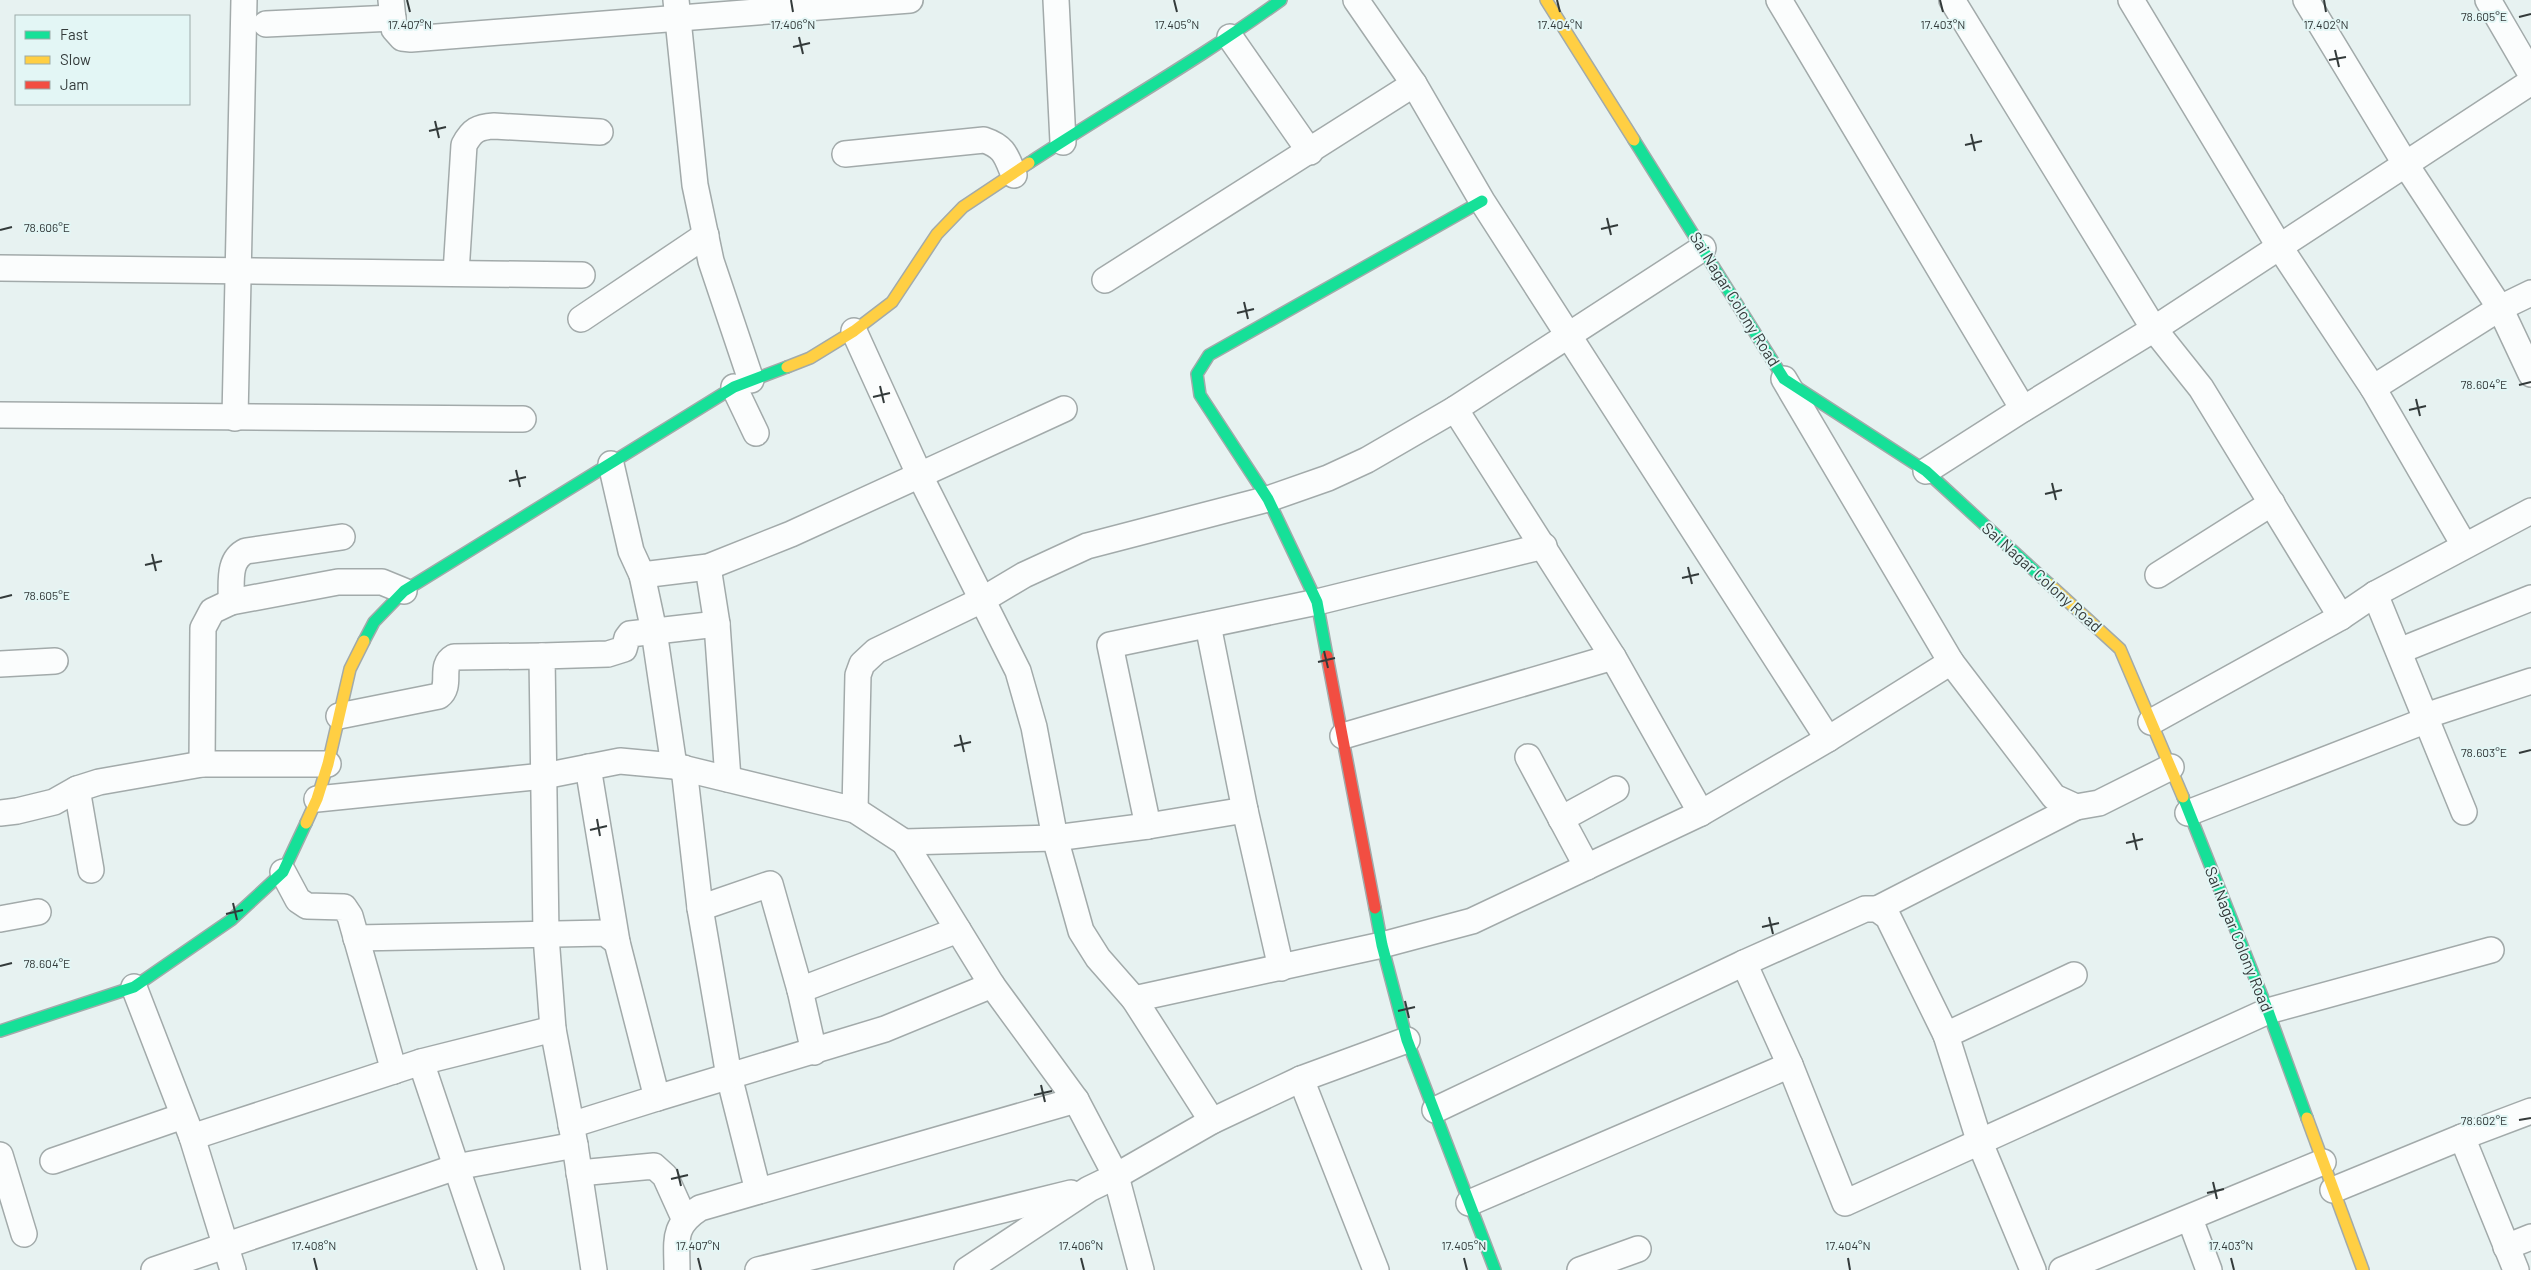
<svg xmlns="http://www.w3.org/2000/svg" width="2531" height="1270" viewBox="0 0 2531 1270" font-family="Barlow,sans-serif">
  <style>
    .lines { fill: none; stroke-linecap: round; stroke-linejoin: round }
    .street-casing { stroke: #a2aaaa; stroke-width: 28 }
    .fast-casing { stroke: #a2aaaa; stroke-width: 14 }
    .slow-casing { stroke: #a2aaaa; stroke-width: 14 }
    .jam-casing { stroke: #a2aaaa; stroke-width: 14 }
    .street { stroke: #fbfdfd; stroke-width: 25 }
    .fast { stroke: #16e098; stroke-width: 11 }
    .slow { stroke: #ffcf43; stroke-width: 11 }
    .jam { stroke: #f24e42; stroke-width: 11 }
    .ticks { fill: none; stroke: #333a3a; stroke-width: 2 }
    .labels { text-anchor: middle; stroke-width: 4; stroke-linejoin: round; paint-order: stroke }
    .street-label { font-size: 16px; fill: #333a3a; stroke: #e3f6f5 }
    .ticks-label { font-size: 12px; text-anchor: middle; fill: #333a3a; stroke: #e3f6f5; stroke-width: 4; stroke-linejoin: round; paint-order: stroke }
  </style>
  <rect width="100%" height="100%" fill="#e7f2f1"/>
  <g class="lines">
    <g class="street-casing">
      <g id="street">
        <polyline points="391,0 394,29 402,38 411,39 910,0"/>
        <polyline points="676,0 695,185 711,261 751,380"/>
        <polyline points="1056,0 1063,142"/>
        <polyline points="1356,0 1414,84 1482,201 1828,739"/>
        <polyline points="1779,0 2023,409"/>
        <polyline points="1952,0 2154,329 2201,388 2341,617"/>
        <polyline points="2131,0 2279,246 2373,388 2464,545"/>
        <polyline points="2306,0 2406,165 2500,308 2531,374"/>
        <polyline points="2488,0 2531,74"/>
        <polyline points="266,24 393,18"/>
        <polyline points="1230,37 1310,152"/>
        <path d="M845,154L984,140C1005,147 1006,156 1014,175"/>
        <polyline points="0,268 582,275"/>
        <path d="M456,273L464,145C472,130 478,127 494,126L600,132"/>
        <polyline points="1105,280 1414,84"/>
        <polyline points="581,319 706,235"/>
        <polyline points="854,331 919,474 1018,671 1034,727 1055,838 1081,931 1098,958 1134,999 1212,1121"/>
        <polyline points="1784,379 1951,662 2054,797 2076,807 2099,803 2171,767"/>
        <polyline points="734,387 756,433"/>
        <polyline points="2373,388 2500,308 2531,293"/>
        <polyline points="1455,409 1613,657 1701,813"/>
        <polyline points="0,415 523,419"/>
        <polyline points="235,418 244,0"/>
        <polyline points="611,464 631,551 642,575 654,631 674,766"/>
        <polyline points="1926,471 2023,409 2154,329 2531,82"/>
        <polyline points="642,575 708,567 791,534 1064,409"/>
        <polyline points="2158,575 2272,503"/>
        <polyline points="2375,594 2464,812"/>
        <path d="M231,602C232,584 227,560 246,551L342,537"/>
        <polyline points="717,624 728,779"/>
        <polyline points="1208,625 1245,810 1281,968"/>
        <polyline points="2399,651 2531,598"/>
        <polyline points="0,664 55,661"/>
        <path d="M339,716L439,696C453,685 438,666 454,657L542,656"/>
        <polyline points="2425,716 2531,681"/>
        <polyline points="2151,722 2341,617 2375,594 2531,511"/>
        <polyline points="1343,736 1613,657"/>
        <polyline points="1528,757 1587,867"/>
        <polyline points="202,764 203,628 212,611 231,602 338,582 382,582 404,591"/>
        <polyline points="684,768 700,908 729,1076 758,1191"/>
        <polyline points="77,789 91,870"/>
        <polyline points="317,799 544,776 620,761 674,766 855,810 904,842 1055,838 1148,826 1245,810"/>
        <polyline points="855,810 858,675 862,664 876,651 982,600 1024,575 1087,546 1268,499 1328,478 1367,460 1455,409 1703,248"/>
        <polyline points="0,813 17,811 54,802 77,789 99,782 202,764 328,764"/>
        <polyline points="2188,813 2427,720"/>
        <polyline points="1561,819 1616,789"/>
        <polyline points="1148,826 1110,645 1317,602 1544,546"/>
        <polyline points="904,842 992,985 1076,1100 1116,1176 1141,1270"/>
        <polyline points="283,872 298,900 307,906 344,907 350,916 394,1071"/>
        <polyline points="700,908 770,884 800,990 814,1052"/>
        <polyline points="1877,909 2076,807"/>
        <polyline points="0,919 38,912"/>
        <polyline points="356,938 605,933 617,942"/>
        <polyline points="1744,963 1790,1065 1845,1203 2268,1011 2491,950"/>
        <polyline points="134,987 192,1137 233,1270"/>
        <polyline points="800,990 958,930"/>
        <polyline points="1134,999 1382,945 1472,921 1701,813 1828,739 1951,662"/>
        <polyline points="1946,1035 2074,975"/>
        <polyline points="421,1062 491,1270"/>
        <polyline points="1301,1079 1376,1270"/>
        <polyline points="657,1098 885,1029 992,985"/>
        <polyline points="1435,1110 1744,963 1865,909 1877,909 1888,917 1946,1035 1980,1143 2033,1270"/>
        <polyline points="571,1125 657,1098 617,942 588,767"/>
        <polyline points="192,1137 421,1062 553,1029"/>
        <polyline points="2462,1137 2516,1270"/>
        <polyline points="0,1155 24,1234"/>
        <polyline points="53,1161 183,1116"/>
        <polyline points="579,1173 654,1166 665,1176 684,1218"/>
        <polyline points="2333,1190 2462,1137 2531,1111"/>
        <polyline points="1469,1203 1790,1065"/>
        <polyline points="2190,1219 2209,1270"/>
        <polyline points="2506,1247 2531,1237"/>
        <polyline points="154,1270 456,1167 575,1145"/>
        <polyline points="594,1270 575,1145 553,1029 546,936 542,656 608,654 624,649 627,638 630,634 717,624 708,567"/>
        <path d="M677,1270C677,1240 672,1226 700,1208L1076,1100"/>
        <polyline points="758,1270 1071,1193"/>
        <polyline points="967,1270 1089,1189 1116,1176 1212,1121 1301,1079 1407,1040"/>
        <polyline points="1580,1270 1638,1249"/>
        <polyline points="2062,1270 2323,1162"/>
      </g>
    </g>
    <g class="fast-casing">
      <g id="fast">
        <polyline points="1634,140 1784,379 1926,471 2049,584"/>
        <path d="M1029,163C1113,108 1200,59 1281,0"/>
        <polyline points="364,641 374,622 404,591 734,387 787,367"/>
        <polyline points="1327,656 1317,602 1268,499 1200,395 1197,374 1209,355 1482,201"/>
        <polyline points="2183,797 2268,1011 2307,1118"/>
        <polyline points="1375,908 1382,945 1407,1040 1495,1270"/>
        <polyline points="0,1031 134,987 231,920 283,872 306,823"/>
      </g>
    </g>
    <g class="slow-casing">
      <g id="slow">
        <polyline points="1546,0 1634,140"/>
        <polyline points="787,367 810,358 854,331 892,302 937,234 963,207 1029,163"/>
        <polyline points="2049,584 2120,649 2183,797"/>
        <polyline points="306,823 317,799 328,764 350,669 364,641"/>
        <polyline points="2307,1118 2363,1270"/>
      </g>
    </g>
    <g class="jam-casing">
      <polyline id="jam" points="1327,656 1375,908"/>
    </g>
    <use href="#street" class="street"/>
    <use href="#fast" class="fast"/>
    <use href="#slow" class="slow"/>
    <use href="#jam" class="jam"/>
  </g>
  <path class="ticks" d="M407,0L410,12M791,0L793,12M1174,0L1177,12M1557,0L1560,12M1940,0L1943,12M2324,0L2326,12M2519,17L2531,14M799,37L803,54M793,47L810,43M2335,50L2339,67M2329,60L2346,57M435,121L439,138M429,131L446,127M1971,134L1975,151M1965,145L1982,141M1607,218L1611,235M1601,229L1618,225M0,230L12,227M1244,302L1248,319M1237,313L1254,309M2519,385L2531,382M880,386L884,403M873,397L890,393M2416,399L2420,416M2409,410L2426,406M516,470L520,487M509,481L526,477M2052,483L2056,500M2045,494L2062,490M152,554L156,571M145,565L162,561M1688,567L1692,584M1682,578L1699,574M0,598L12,595M1324,651L1328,668M1318,662L1335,658M960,735L964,752M954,746L971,742M2519,753L2531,750M597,819L600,836M590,830L607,826M2133,833L2137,850M2126,843L2143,839M233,903L237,920M226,914L243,910M1769,917L1773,934M1762,927L1779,923M0,966L12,963M1405,1001L1409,1018M1398,1011L1415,1007M1041,1085L1045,1102M1034,1095L1052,1091M2519,1120L2531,1118M677,1169L681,1186M671,1179L688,1175M2213,1182L2217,1199M2207,1193L2224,1189M314,1258L317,1270M698,1258L701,1270M1081,1258L1084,1270M1464,1258L1467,1270M1848,1258L1850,1270M2231,1258L2234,1270"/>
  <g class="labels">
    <g class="street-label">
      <text transform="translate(1735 299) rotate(58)" y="6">Sai Nagar Colony Road</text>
      <text transform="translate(2042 577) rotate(42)" y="6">Sai Nagar Colony Road</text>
      <text transform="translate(2239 939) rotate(68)" y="6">Sai Nagar Colony Road</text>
    </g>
  </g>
  <g class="ticks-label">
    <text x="2484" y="21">78.605°E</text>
    <text x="410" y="29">17.407°N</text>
    <text x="793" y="29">17.406°N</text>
    <text x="1177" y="29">17.405°N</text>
    <text x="1560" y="29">17.404°N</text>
    <text x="1943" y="29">17.403°N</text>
    <text x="2326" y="29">17.402°N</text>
    <text x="47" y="232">78.606°E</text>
    <text x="2484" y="389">78.604°E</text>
    <text x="47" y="600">78.605°E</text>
    <text x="2484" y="757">78.603°E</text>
    <text x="47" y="968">78.604°E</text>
    <text x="2484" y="1125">78.602°E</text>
    <text x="314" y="1250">17.408°N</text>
    <text x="698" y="1250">17.407°N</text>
    <text x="1081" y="1250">17.406°N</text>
    <text x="1464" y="1250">17.405°N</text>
    <text x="1848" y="1250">17.404°N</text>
    <text x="2231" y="1250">17.403°N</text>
  </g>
  <rect x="15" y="15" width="175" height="90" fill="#e3f6f5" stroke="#9dabaa"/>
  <rect x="25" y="31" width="25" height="8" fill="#16e098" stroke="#9dabaa"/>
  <text x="60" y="40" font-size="15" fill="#333a3a">Fast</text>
  <rect x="25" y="56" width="25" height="8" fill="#ffcf43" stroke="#9dabaa"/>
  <text x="60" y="65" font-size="15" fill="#333a3a">Slow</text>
  <rect x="25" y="81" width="25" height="8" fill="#f24e42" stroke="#9dabaa"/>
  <text x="60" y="90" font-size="15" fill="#333a3a">Jam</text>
</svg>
